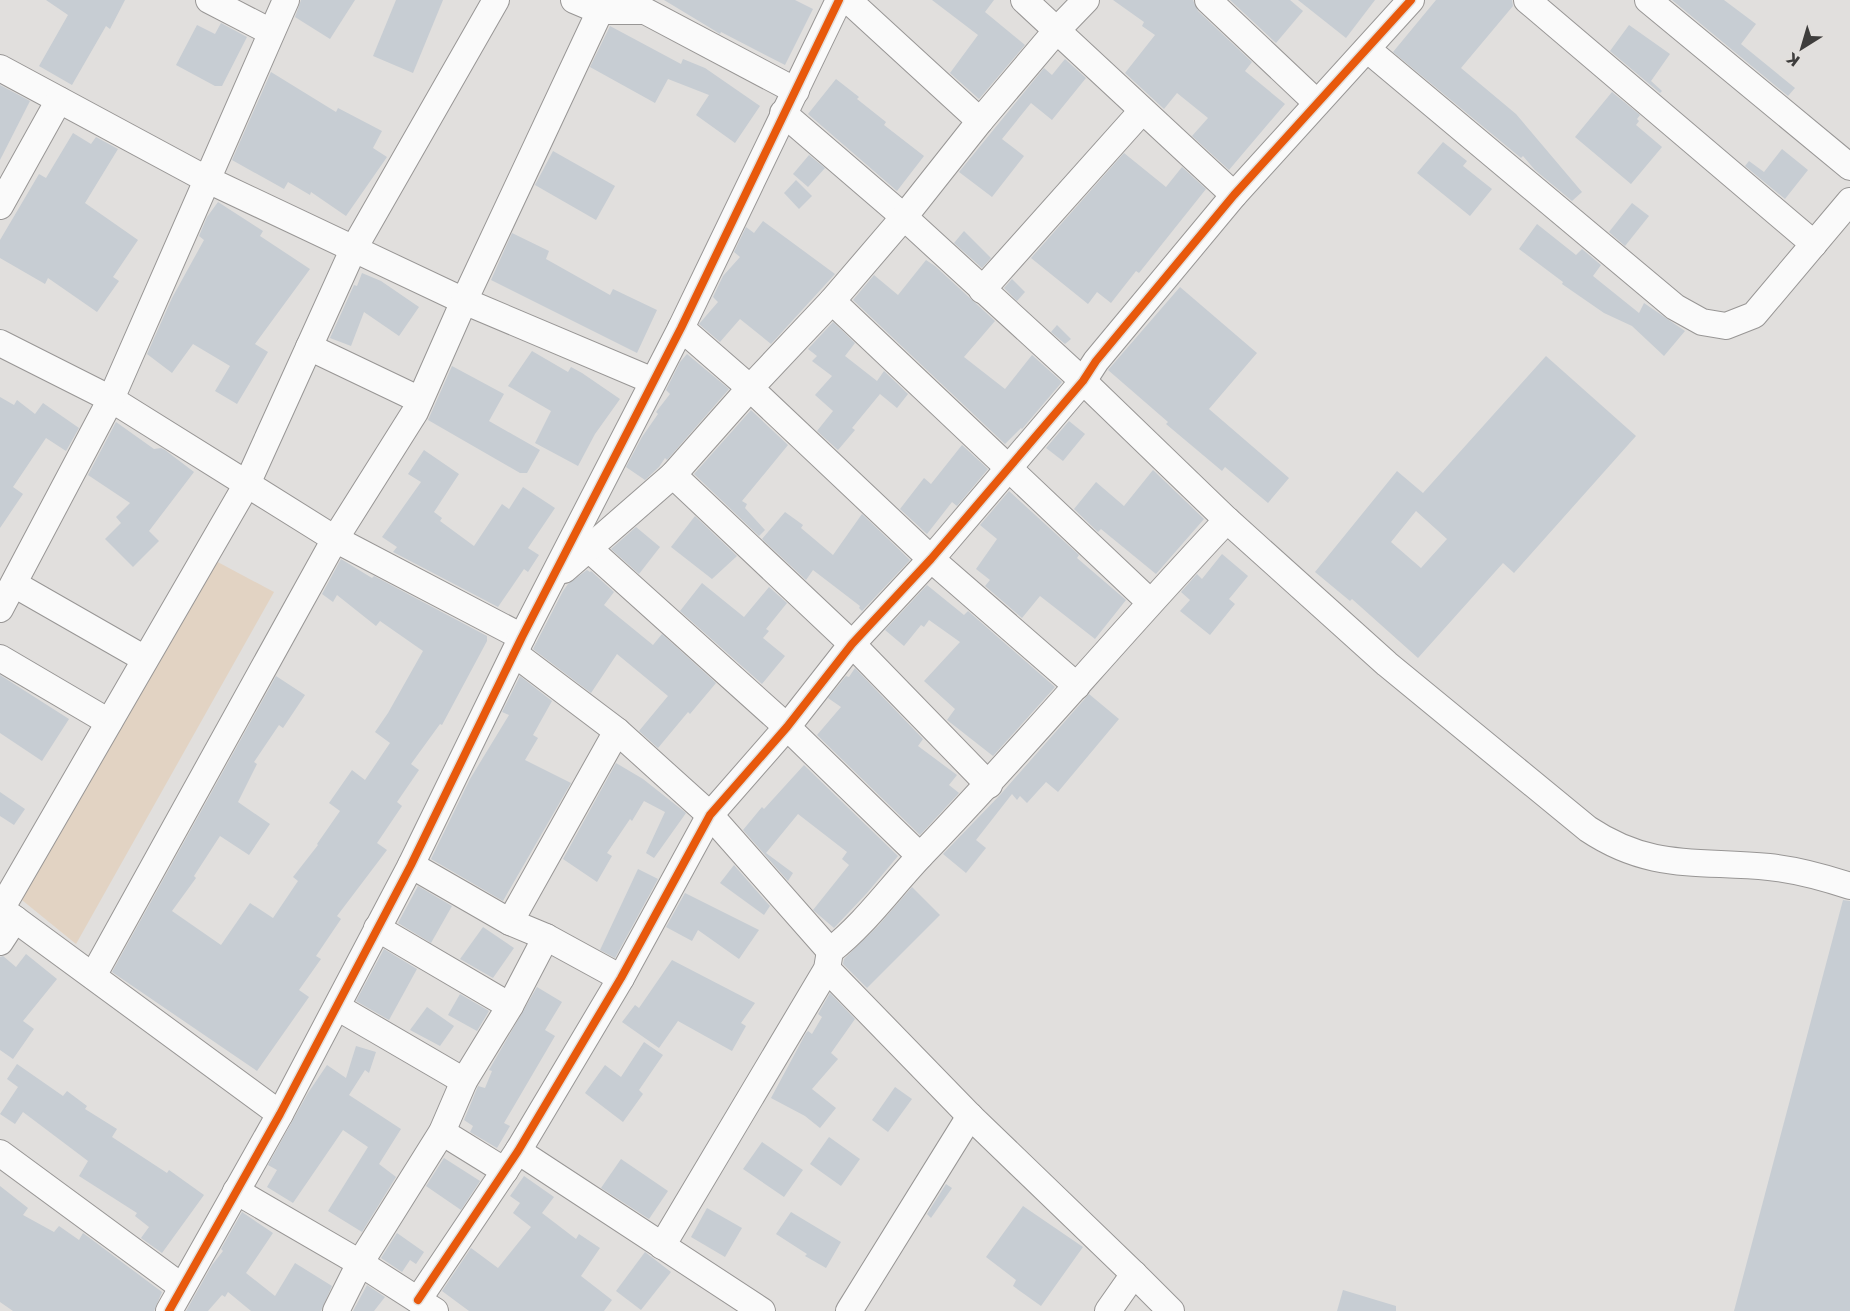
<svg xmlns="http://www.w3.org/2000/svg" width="1850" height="1311" viewBox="0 0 1850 1311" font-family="Jost,sans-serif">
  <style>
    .green { fill: #e2d3c3 }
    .building { fill: #c7cdd3; fill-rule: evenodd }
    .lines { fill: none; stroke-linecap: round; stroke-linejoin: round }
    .street-casing { stroke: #989695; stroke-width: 28 }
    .street { stroke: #fafafa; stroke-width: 26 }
    .cycleway-casing { stroke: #e2dfdc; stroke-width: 11 }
    .cycleway { stroke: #e8590c; stroke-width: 8 }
  </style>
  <rect width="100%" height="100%" fill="#e1dfdd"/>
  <polygon class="green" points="199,552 274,592 76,944 17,896"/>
  <g class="building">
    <polygon points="46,0 125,0 110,29 106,26 72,85 39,66 68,15"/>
    <polygon points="301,0 355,0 330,39 295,17"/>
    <polygon points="396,0 443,0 413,73 373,56"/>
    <polygon points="664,0 795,0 813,9 785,65 721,32 720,34 712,29"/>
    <polygon points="932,0 994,0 985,12 1025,45 979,99 950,73 978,35"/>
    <polygon points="1113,0 1193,0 1198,11 1252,62 1245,71 1285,104 1229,170 1192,136 1208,118 1177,93 1164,109 1125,73 1155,35 1142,26 1144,22"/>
    <polygon points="1230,0 1290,0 1303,11 1276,43"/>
    <polygon points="1298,0 1375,0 1346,38"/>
    <polygon points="1436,0 1512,0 1513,6 1461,68 1516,114 1582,192 1572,201 1535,170 1523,156 1521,158 1393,52"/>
    <polygon points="1672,0 1724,0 1756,24 1741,44 1795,88 1788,96"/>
    <polygon points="221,23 247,37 222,86 215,86 176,65 197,25 215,34"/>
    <polygon points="1629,25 1670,54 1651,81 1662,91 1660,93 1610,51"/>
    <polygon points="610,26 681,64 683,59 705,68 760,106 735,143 696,115 709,95 668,79 655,103 590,67"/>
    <polygon points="1065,59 1086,78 1052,120 1031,103 1002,139 1024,156 992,197 959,172 1044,68 1052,75"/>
    <polygon points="271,72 336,112 338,108 382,131 373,148 387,157 346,216 311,192 310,195 288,182 284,189 232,160"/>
    <polygon points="836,79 859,97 857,99 886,122 884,125 924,156 897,191 808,114"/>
    <polygon points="0,85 30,101 0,160"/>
    <polygon points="1612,92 1640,115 1637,119 1639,121 1636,125 1662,147 1631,184 1575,137"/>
    <polygon points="73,133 91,144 96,137 118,149 85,203 138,240 113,277 119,281 97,312 48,278 45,284 0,258 0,240 39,174 46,178"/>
    <polygon points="1443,142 1467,161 1463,166 1492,189 1470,216 1417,173"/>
    <polygon points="1782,149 1808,170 1785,199 1745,166 1749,161 1764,172"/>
    <polygon points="553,151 615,186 596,220 535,185"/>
    <polygon points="1124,153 1166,187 1182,167 1206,189 1139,273 1136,271 1111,303 1097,292 1088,304 1031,258"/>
    <polygon points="809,155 825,168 808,187 793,174"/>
    <polygon points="796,180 812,196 799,209 784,193"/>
    <polygon points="218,202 263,231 260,236 310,269 255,344 268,352 237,404 215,391 230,366 193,344 172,373 147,354 172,298 204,240 199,236 207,217"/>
    <polygon points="1632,203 1649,216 1625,246 1609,232"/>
    <polygon points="763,221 835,274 771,344 740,319 720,342 699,324 718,302 713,297 723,276 740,257 734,252 746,227 754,233"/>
    <polygon points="1537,224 1576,255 1582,249 1601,265 1593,276 1639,313 1644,303 1685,331 1664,356 1632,326 1604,313 1562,284 1563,282 1519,249"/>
    <polygon points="964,231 991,258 982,268 954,243"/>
    <polygon points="512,233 549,251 546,259 610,295 613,289 657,310 637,353 491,280"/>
    <polygon points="926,260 935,266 995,321 964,357 1005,389 1032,355 1062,382 1022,429 1021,428 1005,444 853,300 874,275 898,295"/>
    <polygon points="362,273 381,281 419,307 399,336 364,312 351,346 330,338 354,285 357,286"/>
    <polygon points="1012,279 1025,292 1017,301 1004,288"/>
    <polygon points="1180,287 1257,353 1209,409 1289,478 1268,503 1225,467 1222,471 1166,424 1168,422 1108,370"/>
    <polygon points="833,322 855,343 845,356 877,381 884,371 908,394 897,408 880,394 852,428 855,430 838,450 817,431 833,411 815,395 832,376 812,361 817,356 808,349"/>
    <polygon points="1057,325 1071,339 1065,344 1051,332"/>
    <polygon points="532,351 568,372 571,367 582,373 620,399 595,434 578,466 535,443 551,411 508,386"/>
    <polygon points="687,354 729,389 667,460 665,458 659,467 645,480 626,467 642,437 658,414 656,412 670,394 666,390 680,362"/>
    <path d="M1546,356L1636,436L1514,573L1503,563L1418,658L1352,599L1350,601L1315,572L1397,471L1423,493ZM1416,511L1447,539L1421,568L1391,542Z"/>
    <polygon points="452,366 504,394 489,421 540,450 527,473 520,473 428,420"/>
    <polygon points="0,397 14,405 17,400 35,414 43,403 79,428 66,451 46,438 13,487 23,494 0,528"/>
    <polygon points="751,410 788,445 742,501 747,504 745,508 765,530 759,536 694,474"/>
    <polygon points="1069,421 1085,434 1063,461 1046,448"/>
    <polygon points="116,422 154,449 161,448 165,450 194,472 149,531 159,541 133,567 105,539 121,523 116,517 130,503 88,475"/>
    <polygon points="962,445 988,469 957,506 952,502 927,534 900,509 924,478 931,484"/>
    <polygon points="424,450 459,474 434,512 442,518 440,521 474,546 502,504 509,509 523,487 555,508 528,548 539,555 528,572 524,569 498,607 393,552 397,547 382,537 421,482 408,474"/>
    <polygon points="1153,470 1204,519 1156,574 1101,529 1098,532 1074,509 1096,482 1124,506"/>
    <polygon points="1009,491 1079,555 1077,558 1126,600 1095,639 1040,596 1022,618 985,586 990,580 976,569 997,539 980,525"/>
    <polygon points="785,512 803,525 801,528 833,555 862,514 910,560 862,611 859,608 860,606 813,570 806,580 762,539"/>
    <polygon points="695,516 737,556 712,579 671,547"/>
    <polygon points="636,527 660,547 639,574 611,549"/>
    <polygon points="1222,554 1248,576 1229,599 1235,604 1210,635 1180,611 1190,600 1181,592 1197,574 1202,579"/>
    <polygon points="341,559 372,578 374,576 487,636 487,641 442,725 440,724 411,764 419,770 397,802 402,806 377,843 387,850 337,916 341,919 316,956 321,959 299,990 309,997 257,1071 112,972 276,676 305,695 283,728 279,725 254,762 257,764 238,802 270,824 249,855 220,836 194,876 196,878 172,911 221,945 250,903 273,918 298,881 293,877 318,845 317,844 340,811 329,803 352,770 365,780 390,743 375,732 388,713 423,651 380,621 376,626 337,595 333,602 322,594"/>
    <polygon points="587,570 590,572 591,571 614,592 604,605 653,645 662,634 716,683 690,714 688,712 658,748 639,731 668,696 617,654 591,693 533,649 563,591 568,584"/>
    <polygon points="702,583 744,617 769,587 787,603 766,629 769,631 763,638 785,656 762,684 680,611"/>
    <polygon points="927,585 964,615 968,611 1055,687 993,756 947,720 955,709 924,681 960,642 929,620 924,627 921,625 904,646 885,630"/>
    <polygon points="855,668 923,739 918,746 957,775 949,785 959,793 920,835 817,735 841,707 828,698 846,676 849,677"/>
    <polygon points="0,675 69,719 42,761 0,733"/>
    <polygon points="520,676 552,701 533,735 538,738 525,760 571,783 503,901 431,859 470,779 509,715 502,712"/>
    <polygon points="1089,694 1119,719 1058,792 1046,782 1027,803 1020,796 1017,800 1012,794 976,840 986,848 966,873 943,854 1000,795"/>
    <polygon points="616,763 643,779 686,813 654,858 646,853 665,812 644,801 632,821 630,819 607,853 612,856 597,882 563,859"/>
    <polygon points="804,765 898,856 867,893 834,928 813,910 849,865 842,859 847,852 798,814 766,853 793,873 788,881 743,830 762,807 764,809"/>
    <polygon points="0,792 25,809 14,825 0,816"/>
    <polygon points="734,865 770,906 764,915 720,883"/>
    <polygon points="638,869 658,879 615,958 600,950"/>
    <polygon points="418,886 452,906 431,943 398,923"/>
    <polygon points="912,887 940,915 867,988 843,964 844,959 878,926"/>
    <polygon points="685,893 759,930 739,959 698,930 692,941 666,927"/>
    <polygon points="1843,900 1850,901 1850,1311 1734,1311"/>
    <polygon points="483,927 514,948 493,978 460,959"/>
    <polygon points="384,949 417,969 389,1020 356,1001"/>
    <polygon points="26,954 57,979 23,1021 34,1029 13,1059 0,1050 0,957 3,956 16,967"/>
    <polygon points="672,960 755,1003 741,1023 746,1026 732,1051 678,1021 659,1048 622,1022 635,1005 639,1008"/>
    <polygon points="537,987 562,1002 545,1030 555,1036 504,1123 510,1126 497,1148 470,1132 473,1126 464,1120 478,1086 485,1088 492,1071 489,1070"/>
    <polygon points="830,993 855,1019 831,1053 838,1059 812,1089 836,1108 820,1128 805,1116 771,1098 806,1033 808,1031 812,1034 822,1017 818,1014"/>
    <polygon points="460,994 489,1011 477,1031 448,1015"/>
    <polygon points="427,1007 454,1026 440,1046 410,1030"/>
    <polygon points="644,1042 663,1055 639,1090 643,1094 623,1122 585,1093 605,1065 621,1077"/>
    <polygon points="356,1046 376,1052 369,1073 365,1070 349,1095 401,1129 379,1164 396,1177 362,1232 328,1211 368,1147 343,1130 293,1203 267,1187 277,1170 268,1165 308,1093 327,1065 346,1078"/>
    <polygon points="17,1064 63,1096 67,1091 87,1106 85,1109 117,1129 112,1137 167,1173 169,1170 204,1195 162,1253 141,1238 149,1227 135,1216 137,1213 79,1176 88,1161 23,1112 15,1124 0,1114 18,1087 7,1079"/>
    <polygon points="895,1087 912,1099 888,1132 872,1120"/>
    <polygon points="829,1137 860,1159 841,1186 810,1164"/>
    <polygon points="762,1142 803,1170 784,1197 743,1169"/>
    <polygon points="444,1158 480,1181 461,1210 426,1186"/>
    <polygon points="621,1159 668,1191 649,1219 601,1188"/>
    <polygon points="524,1176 554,1197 542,1213 576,1239 579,1234 600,1248 581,1276 612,1300 604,1311 469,1311 442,1291 471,1248 498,1268 531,1227 513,1213 520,1203 510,1196"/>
    <polygon points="946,1184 952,1188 931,1218 927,1214"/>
    <polygon points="0,1186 28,1208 23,1215 54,1232 59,1226 79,1240 83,1233 162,1292 154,1311 13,1311 0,1302"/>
    <polygon points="1023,1206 1083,1247 1041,1306 1013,1286 1016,1280 986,1257"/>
    <polygon points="707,1208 742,1228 725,1257 691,1237"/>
    <polygon points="242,1212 273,1233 246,1273 275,1296 295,1263 332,1286 321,1311 251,1311 228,1292 225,1297 222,1295 208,1311 186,1311 212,1265 223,1251 221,1249"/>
    <polygon points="791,1212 841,1242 826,1268 805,1256 807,1254 776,1234"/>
    <polygon points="397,1233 424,1252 416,1264 410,1260 402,1272 381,1258"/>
    <polygon points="645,1252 671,1272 641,1310 616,1291"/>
    <polygon points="367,1285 385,1297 374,1311 353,1311"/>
    <polygon points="1343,1290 1396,1306 1396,1311 1337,1311"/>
  </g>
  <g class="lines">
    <g class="street-casing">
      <g id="street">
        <polyline points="209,0 271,32"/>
        <polyline points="574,0 600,11 645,11 796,91"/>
        <polyline points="848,0 980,121"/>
        <polyline points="1024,0 1234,195"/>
        <polyline points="1208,0 1317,103"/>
        <polyline points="1527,0 1814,244"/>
        <polyline points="1648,0 1850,167"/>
        <polyline points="1367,49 1675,307 1702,322 1726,326 1754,315 1850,201"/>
        <polyline points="0,68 206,179 464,301 653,381"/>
        <path d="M783,113L904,217L1083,381L1227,520L1387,664L1588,829C1651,871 1698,860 1769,867C1798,870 1823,877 1850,886"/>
        <polyline points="0,206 59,100"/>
        <polyline points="982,290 1142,111"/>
        <polyline points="832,301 1150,602"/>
        <polyline points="681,328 750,388 931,559 1077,686"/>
        <polyline points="0,343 111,399 335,539 522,637"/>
        <polyline points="309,347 420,400"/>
        <polyline points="673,475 852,644 989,785"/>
        <polyline points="588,548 787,727 920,856"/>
        <polyline points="564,570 673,475 750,388 832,301 904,217 980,121 1057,30 1086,0"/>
        <polyline points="14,584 145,659"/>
        <polyline points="0,609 111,399 286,0"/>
        <polyline points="515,654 617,731 710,815 830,951"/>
        <polyline points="0,658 109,722"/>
        <polyline points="411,865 510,922 546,937 621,978"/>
        <polyline points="0,908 280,1114"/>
        <polyline points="1,909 247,484 353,250 496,0"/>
        <polyline points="510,922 617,731"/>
        <polyline points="377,928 510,1006"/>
        <polyline points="0,942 15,919"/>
        <polyline points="827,969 970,1116 1134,1274 1171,1311"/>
        <polyline points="93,976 335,539 415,412 464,301 600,11"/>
        <polyline points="337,1007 464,1081"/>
        <polyline points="442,1132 505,1171"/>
        <polyline points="518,1151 762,1311"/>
        <polyline points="0,1153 182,1287"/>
        <polyline points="236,1191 360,1263 435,1311"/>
        <path d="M662,1246L827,969L830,951C866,923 892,885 924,852C1028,744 1124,629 1227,520"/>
        <polyline points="418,1300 518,1151 621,978 710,815 787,727 852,644 931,559 1083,381 1096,361 1234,195 1411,0"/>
        <polyline points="169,1311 280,1114 411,865 522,637 681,328 839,0"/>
        <polyline points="336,1311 360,1263 442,1132 464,1081 510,1006 546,937"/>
        <polyline points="849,1311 970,1116"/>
        <polyline points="1108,1311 1134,1274"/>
      </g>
    </g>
    <use href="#street" class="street"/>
    <g class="cycleway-casing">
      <g id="cycleway">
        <polyline points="418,1300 518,1151 621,978 710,815 787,727 852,644 931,559 1083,381 1096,361 1234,195 1411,0"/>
        <polyline points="169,1311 280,1114 411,865 522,637 681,328 839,0"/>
      </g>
    </g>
    <use href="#cycleway" class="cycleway"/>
  </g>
  <g transform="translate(1802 48) rotate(217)" stroke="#e2dfdc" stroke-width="4.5" paint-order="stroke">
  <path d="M0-4.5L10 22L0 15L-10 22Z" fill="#3e3d3c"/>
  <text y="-9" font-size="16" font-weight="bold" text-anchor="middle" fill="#3e3d3c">K</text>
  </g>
</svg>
